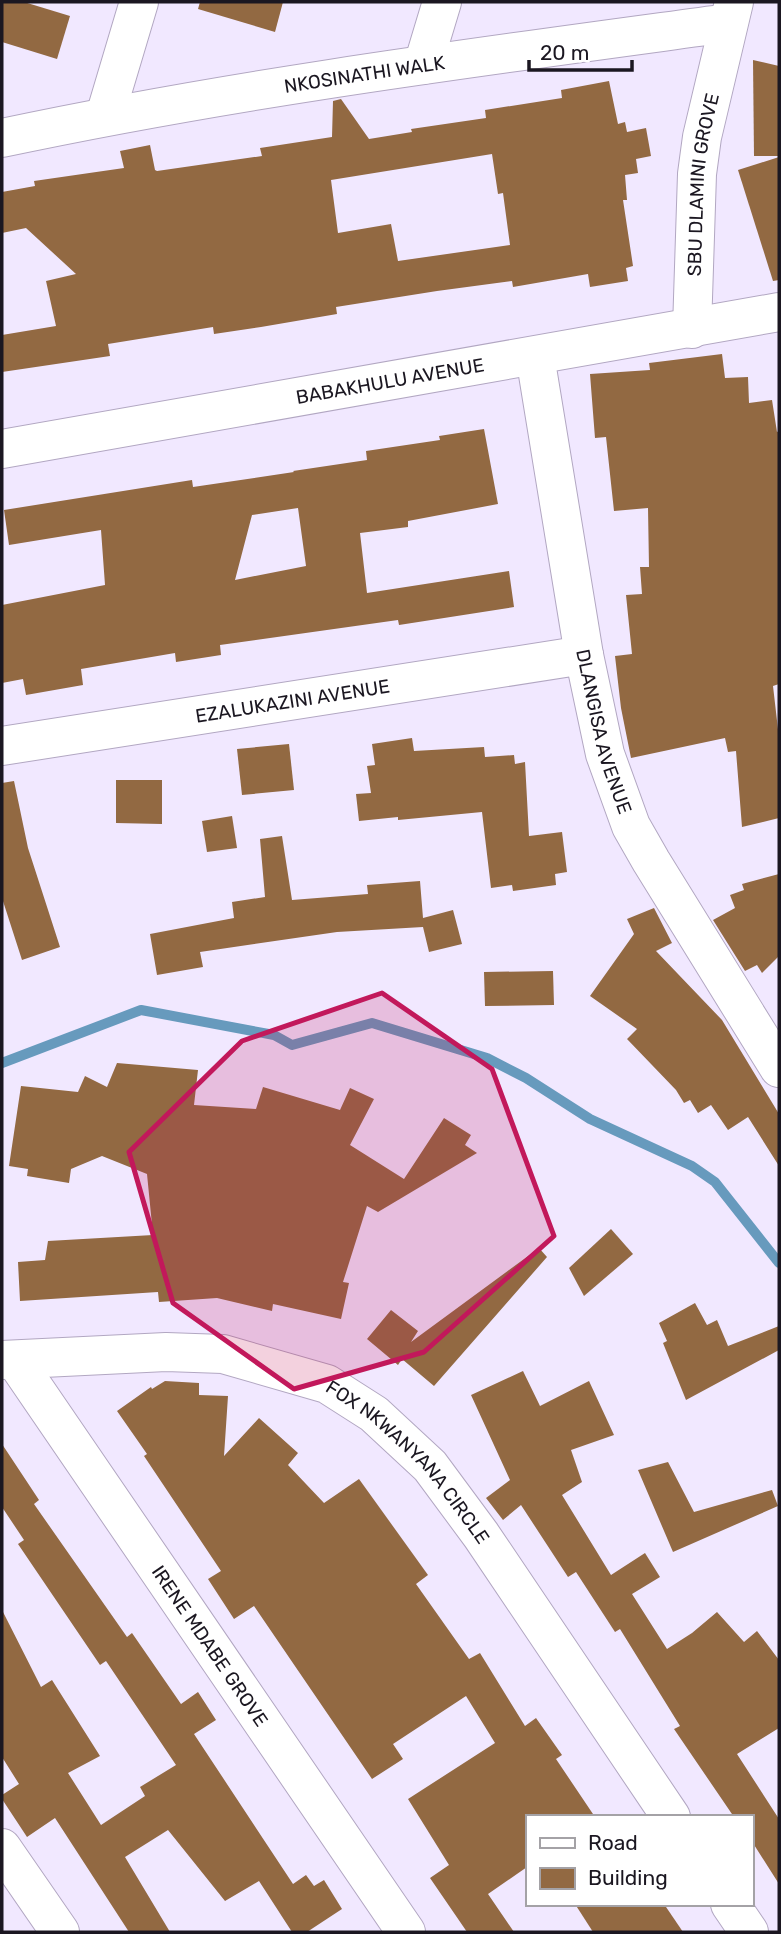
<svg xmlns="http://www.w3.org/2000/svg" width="781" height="1934" viewBox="0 0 781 1934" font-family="Rubik,sans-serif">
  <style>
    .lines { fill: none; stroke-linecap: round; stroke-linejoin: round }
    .stream { stroke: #679abd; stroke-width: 10 }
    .building { fill: #926942; fill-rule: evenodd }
    .minor-casing { stroke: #b2a7c2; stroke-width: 40 }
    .minor { stroke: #fff; stroke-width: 38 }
    .marked { fill: #c2185b; fill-opacity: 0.2; stroke: #c2185b; stroke-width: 5; stroke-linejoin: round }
    .labels { text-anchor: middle; stroke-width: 6; stroke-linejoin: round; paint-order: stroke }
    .street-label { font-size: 19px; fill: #1b1721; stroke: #fff }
  </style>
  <rect width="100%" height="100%" fill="#f1e8ff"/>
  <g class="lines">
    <polyline class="stream" points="2,1063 141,1010 274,1035 292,1045 372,1023 487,1058 526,1078 590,1119 692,1166 715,1182 779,1263"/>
  </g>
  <g class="building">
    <polygon points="2,2 24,2 70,16 57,59 2,42"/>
    <polygon points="200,2 283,2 275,32 198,9"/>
    <polygon points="753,60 779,66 779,156 754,156"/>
    <path d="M609,81L618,124L625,122L627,132L646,128L651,156L636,159L638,173L625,175L627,200H623L633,266L626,268L628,281L590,287L588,274L513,287L512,281L437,291L336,307L337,314L261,327L214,334L213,327L108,344L110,356L2,372V335L56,326L46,281L76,274L26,228L2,233V192L35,186L34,181L124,168L120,151L150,145L155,170L157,171L262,156L260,148L332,137L333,101L341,99L369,139L412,132L411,129L486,118L485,110L562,98L561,90ZM492,154L498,194L503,193L510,245L398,261L391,224L338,233L331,180Z"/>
    <polygon points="779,157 779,280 773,281 738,170"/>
    <polygon points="722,354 725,378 748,377 749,403 772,400 777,432 779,431 779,684 773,686 779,738 779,818 742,827 736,751 728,752 725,738 631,758 621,708 615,656 632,654 626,595 642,594 640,567 649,567 648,508 614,511 606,437 595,438 590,374 650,370 649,363"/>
    <path d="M484,429L498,504L408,521V527L360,533L367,593L509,571L514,607L399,625L398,620L220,645L221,655L176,662L175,653L81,669L83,685L26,695L23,679L2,683V605L105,585L101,530L9,545L4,510L192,480L193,487L294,472L293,471L367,460L366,451L440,440L439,436ZM298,508L306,566L235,580L252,515Z"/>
    <polygon points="412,738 414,751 484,747 485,757 514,755 515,764 525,762 529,836 562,832 567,872 555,874 556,885 513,891 512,885 491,888 482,812 398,820 398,817 359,821 356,794 371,793 367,766 375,765 372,744"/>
    <polygon points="289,744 294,790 242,795 237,749"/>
    <polygon points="116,780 162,780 162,824 116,823"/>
    <polygon points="14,781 28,848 60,947 22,960 2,898 2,783"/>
    <polygon points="232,816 237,848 207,852 202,821"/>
    <polygon points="282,836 292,900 368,894 367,885 420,881 423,918 453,910 462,944 429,952 423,927 337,932 200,952 203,967 157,975 150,934 234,918 232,902 265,897 260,839"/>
    <polygon points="779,874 779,956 762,973 757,965 745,971 713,920 735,908 730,895 744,890 742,884"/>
    <polygon points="654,908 672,943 656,951 722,1020 779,1114 779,1166 748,1117 728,1130 711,1105 698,1113 690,1100 684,1103 676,1090 627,1039 637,1029 590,996 634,934 627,919"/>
    <polygon points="553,971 554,1005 485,1006 484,972"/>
    <polygon points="117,1063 198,1070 194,1105 256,1109 263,1087 340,1110 350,1088 374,1099 350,1145 404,1179 444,1118 471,1135 465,1145 477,1153 378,1212 367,1206 343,1282 349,1283 341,1319 273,1304 272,1311 217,1298 159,1302 158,1292 20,1301 18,1262 45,1260 48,1241 153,1235 147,1174 102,1156 71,1169 69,1183 27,1176 28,1169 9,1166 21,1086 78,1092 85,1076 107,1087"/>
    <polygon points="611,1229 633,1254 584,1296 569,1268"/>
    <polygon points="539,1248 547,1257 434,1386 402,1359 398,1365 367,1339 391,1310 418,1331 411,1342"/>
    <polygon points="695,1303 707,1325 717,1320 728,1346 779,1326 779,1350 686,1400 663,1343 667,1341 659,1323"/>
    <polygon points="523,1371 540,1406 589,1381 614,1435 571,1450 582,1482 562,1495 611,1575 645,1553 660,1577 632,1594 667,1649 692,1633 717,1612 744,1642 757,1631 779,1660 779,1728 737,1754 779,1819 779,1884 751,1840 751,1817 734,1817 674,1729 680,1726 620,1629 615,1632 576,1572 568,1577 521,1505 503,1520 486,1498 510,1480 471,1395"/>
    <polygon points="165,1381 199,1383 199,1395 228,1396 224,1456 259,1418 298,1453 288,1465 324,1503 359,1479 428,1575 416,1584 469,1659 480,1653 525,1726 536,1718 562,1755 556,1759 595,1817 527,1817 527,1867 488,1894 514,1932 467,1932 430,1878 449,1865 408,1799 495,1743 466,1696 393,1744 403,1759 372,1779 254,1606 234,1619 208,1579 221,1571 144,1456 147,1454 117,1411 151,1387 152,1389"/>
    <polygon points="2,1444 39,1500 34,1504 127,1637 132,1633 181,1704 198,1692 216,1720 194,1734 293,1884 306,1875 314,1886 324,1880 342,1909 307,1932 292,1932 259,1881 225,1901 168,1830 125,1857 170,1932 129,1932 55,1818 27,1837 2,1799 2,1795 19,1784 2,1757 2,1610 41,1687 52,1680 100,1756 68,1773 101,1825 145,1796 140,1787 176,1765 106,1661 100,1665 18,1544 24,1540 2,1507"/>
    <polygon points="668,1462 694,1512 772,1490 778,1506 673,1552 638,1470"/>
    <polygon points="575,1904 664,1904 683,1932 593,1932"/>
  </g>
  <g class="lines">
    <g class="minor-casing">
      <g id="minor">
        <polyline points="423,65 442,2"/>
        <polyline points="105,116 139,2"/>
        <path id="s1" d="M2,138C242,87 485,56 728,23"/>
        <path id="s2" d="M692,329L697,174L702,137L734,2"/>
        <path id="s3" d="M535,356L584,655L605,754L631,826L651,861L779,1068"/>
        <path id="s4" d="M2,449L779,312"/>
        <path id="s5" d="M2,746L584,655"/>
        <path id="s6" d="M2,1360L166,1352L223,1354L327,1384L374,1414L430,1466L481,1535L671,1817"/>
        <path id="s7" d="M15,1360L406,1932"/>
        <polyline points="2,1848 60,1932"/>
        <polyline points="730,1904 749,1932"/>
      </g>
    </g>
    <use href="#minor" class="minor"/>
  </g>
  <path class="marked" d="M382,993L492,1069L554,1236L424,1352L294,1389L173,1303L129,1152L242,1041Z"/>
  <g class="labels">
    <g class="street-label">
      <text dy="7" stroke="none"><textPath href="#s1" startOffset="368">NKOSINATHI WALK</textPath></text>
      <text dy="7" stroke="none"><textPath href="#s2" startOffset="145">SBU DLAMINI GROVE</textPath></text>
      <text dy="7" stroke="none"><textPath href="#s4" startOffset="394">BABAKHULU AVENUE</textPath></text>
      <text dy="7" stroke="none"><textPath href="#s5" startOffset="294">EZALUKAZINI AVENUE</textPath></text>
      <text dy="7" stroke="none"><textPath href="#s3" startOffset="382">DLANGISA AVENUE</textPath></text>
      <text dy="7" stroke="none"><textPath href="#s6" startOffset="443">FOX NKWANYANA CIRCLE</textPath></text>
      <text dy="7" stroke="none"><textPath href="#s7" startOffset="346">IRENE MDABE GROVE</textPath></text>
    </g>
  </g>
  <rect width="781" height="1934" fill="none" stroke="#1b1721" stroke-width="7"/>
  <rect x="526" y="1815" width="228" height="91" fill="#ffffff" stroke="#a4a2a6" stroke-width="2"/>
  <rect x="540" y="1838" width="35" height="10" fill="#ffffff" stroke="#a4a2a6" stroke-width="2"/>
  <text x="588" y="1850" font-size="21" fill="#1b1721">Road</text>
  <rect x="540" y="1868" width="35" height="21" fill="#926942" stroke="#a4a2a6" stroke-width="2"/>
  <text x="588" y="1885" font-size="21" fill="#1b1721">Building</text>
  <path d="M529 60v10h103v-10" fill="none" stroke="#1b1721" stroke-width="3.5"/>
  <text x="540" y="60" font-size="21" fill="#1b1721" stroke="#ffffff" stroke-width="5" paint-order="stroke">20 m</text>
</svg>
